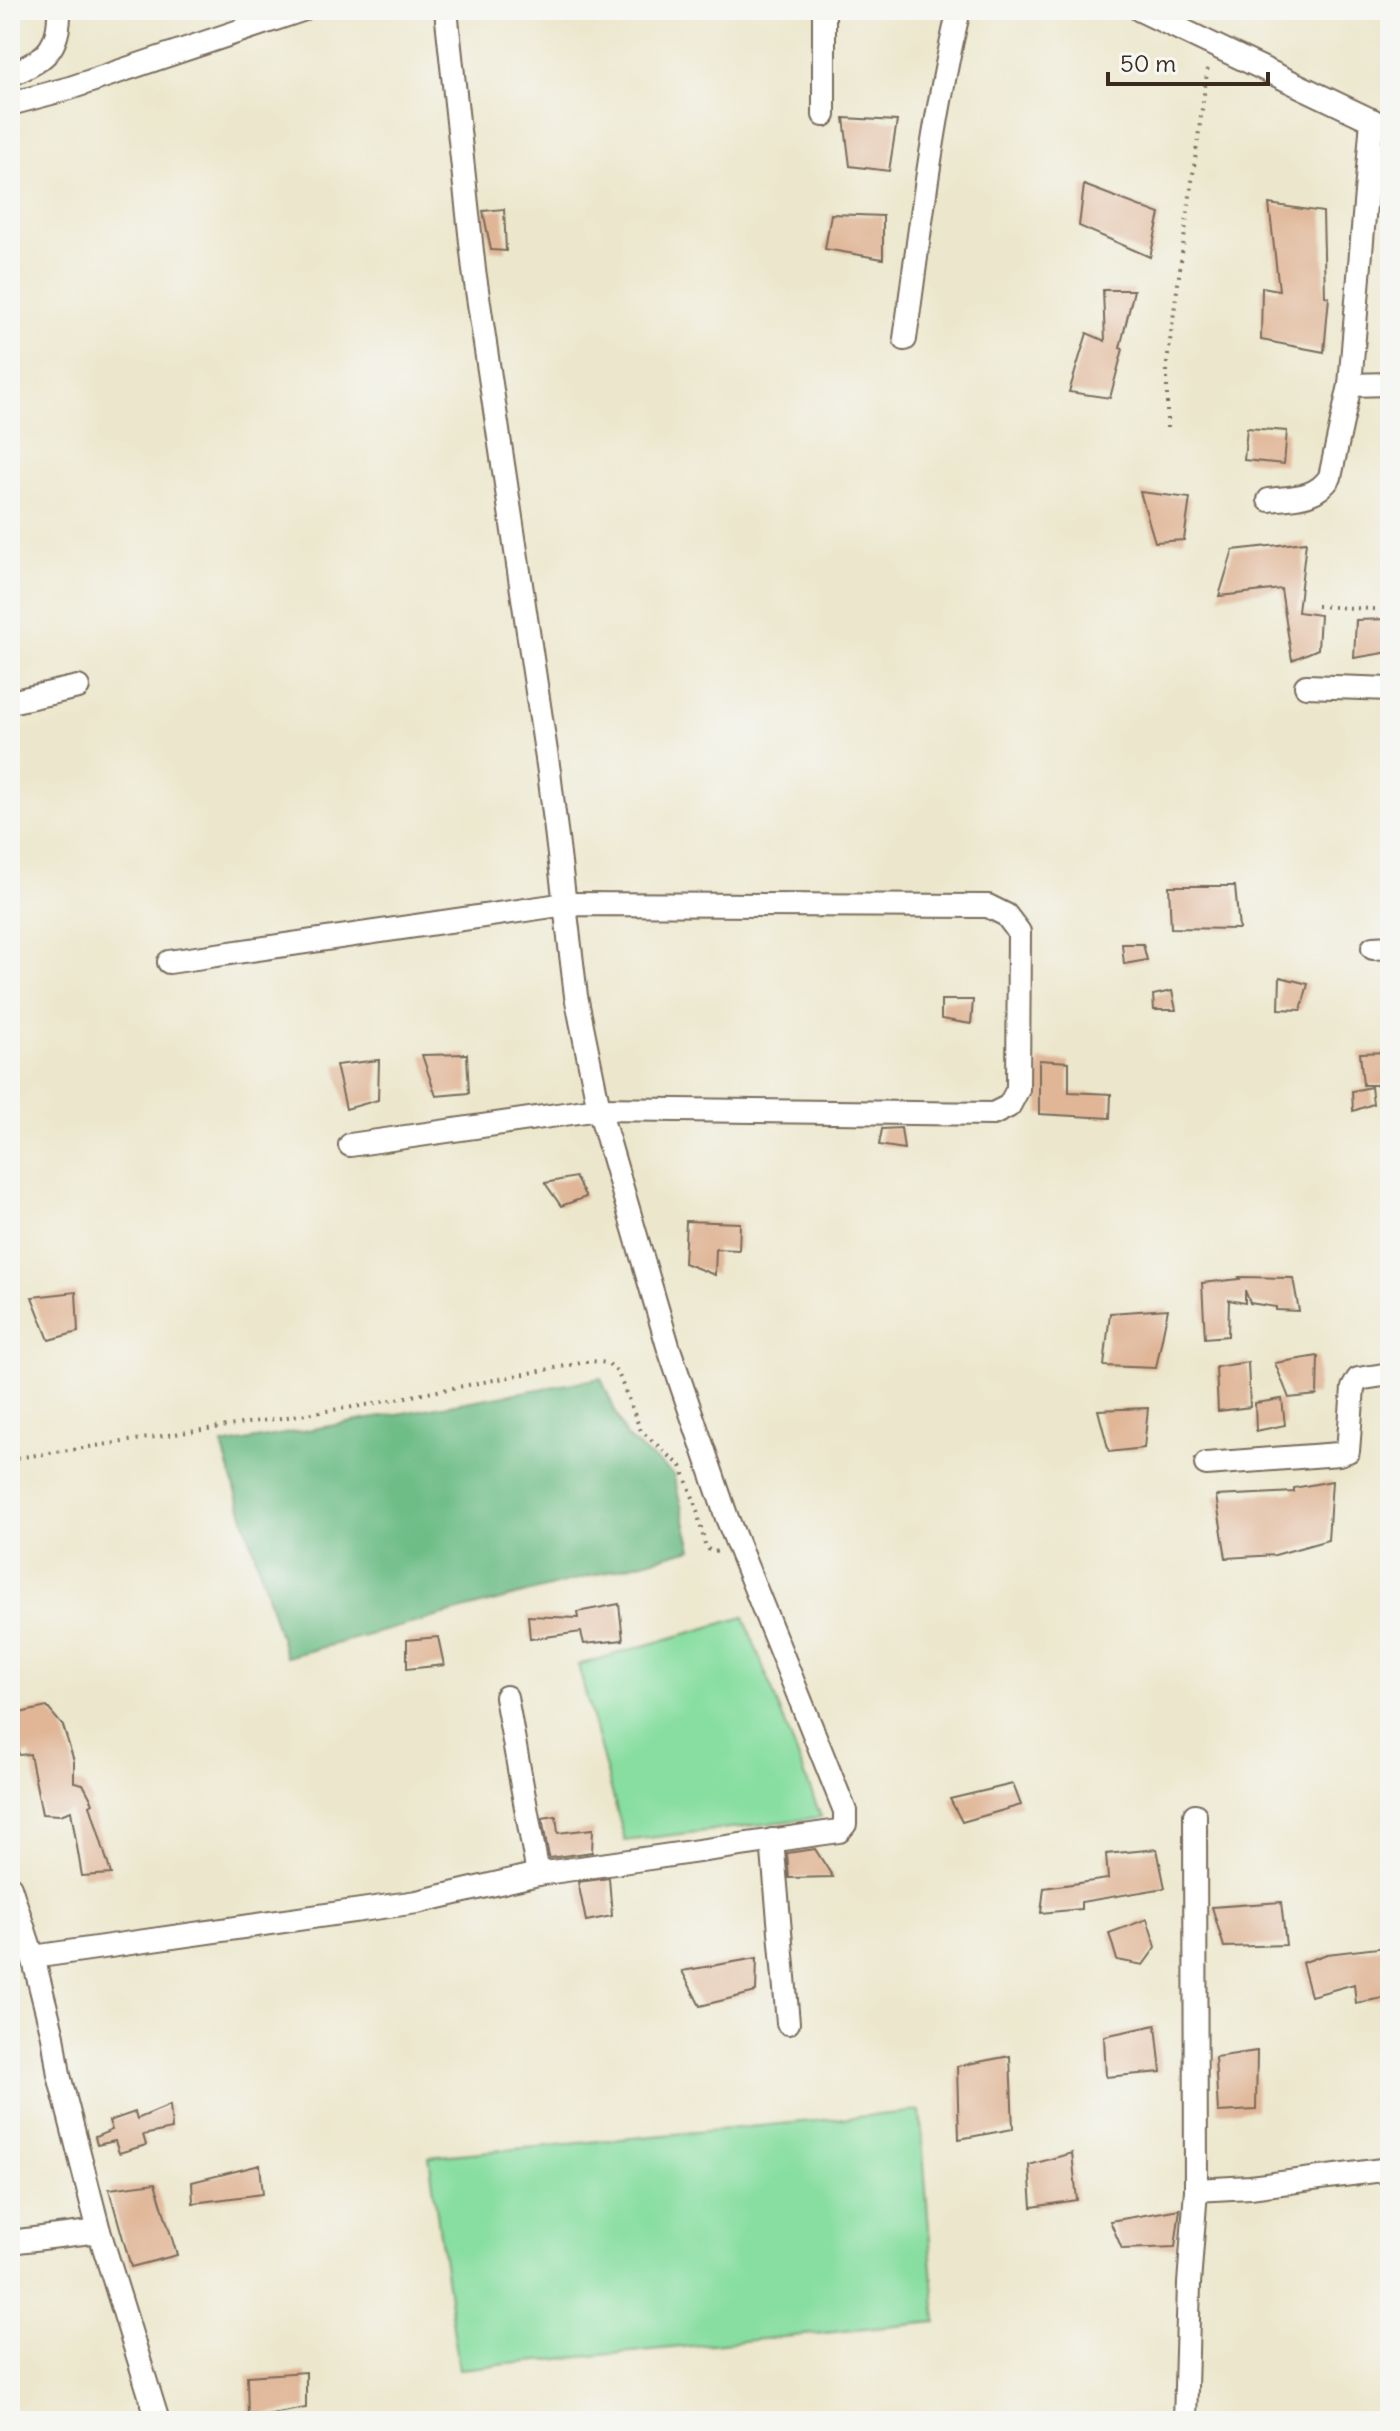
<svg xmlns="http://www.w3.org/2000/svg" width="1400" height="2431" viewBox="0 0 1400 2431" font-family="Delius,sans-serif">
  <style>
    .green { fill: #88dea1; stroke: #628460; stroke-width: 2 }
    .forest { fill: #6ebd87; stroke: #547452; stroke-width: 2 }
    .building { fill: #e0b697 }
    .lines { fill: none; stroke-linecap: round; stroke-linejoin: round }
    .minor-casing { stroke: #796c5b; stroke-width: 26 }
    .path { stroke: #796c5b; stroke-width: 4; stroke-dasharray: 2 6; stroke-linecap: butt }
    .minor { stroke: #fff; stroke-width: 22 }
  </style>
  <rect width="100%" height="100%" fill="#f6f6f2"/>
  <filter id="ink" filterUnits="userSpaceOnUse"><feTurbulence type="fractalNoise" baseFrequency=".0125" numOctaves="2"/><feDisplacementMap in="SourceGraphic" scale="16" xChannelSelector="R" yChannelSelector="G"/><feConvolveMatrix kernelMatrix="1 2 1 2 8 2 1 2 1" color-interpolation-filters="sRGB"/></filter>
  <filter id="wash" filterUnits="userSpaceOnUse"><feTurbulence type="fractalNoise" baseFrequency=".006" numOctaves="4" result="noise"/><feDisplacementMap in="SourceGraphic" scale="32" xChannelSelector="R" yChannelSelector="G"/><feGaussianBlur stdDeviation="1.8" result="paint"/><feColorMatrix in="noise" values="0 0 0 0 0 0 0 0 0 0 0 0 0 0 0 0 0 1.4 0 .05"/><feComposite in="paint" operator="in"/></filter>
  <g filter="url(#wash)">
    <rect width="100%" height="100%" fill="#ece7cc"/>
    <g class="green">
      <polygon points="744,1617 821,1817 625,1841 578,1665"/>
      <polygon points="920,2111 936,2322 459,2369 429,2157"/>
    </g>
    <polygon class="forest" points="601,1378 626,1437 673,1474 692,1549 286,1657 222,1445"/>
    <g id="blocks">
      <g class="building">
        <polygon points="844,118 897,121 889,171 850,166"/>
        <polygon points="1084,185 1160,214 1150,257 1079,226"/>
        <polygon points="1269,204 1323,212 1325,296 1329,297 1324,352 1261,340 1262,287 1279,290"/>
        <polygon points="504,209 506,251 491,250 483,211"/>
        <polygon points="831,214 883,216 883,259 825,249"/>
        <polygon points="1103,290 1134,290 1120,348 1123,349 1110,398 1069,392 1087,333 1105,341"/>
        <polygon points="1247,428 1287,431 1284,464 1244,460"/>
        <polygon points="1140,492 1190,498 1184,540 1155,542"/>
        <polygon points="1306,542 1298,612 1320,615 1318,649 1292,660 1281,589 1219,596 1233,550"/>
        <polygon points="1390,619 1390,652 1354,658 1356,620"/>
        <polygon points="1169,886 1235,886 1239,929 1171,928"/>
        <polygon points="1122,944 1143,944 1147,960 1124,964"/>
        <polygon points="1280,977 1308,984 1301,1010 1279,1009"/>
        <polygon points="1172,991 1176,1010 1154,1010 1153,995"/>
        <polygon points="941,1000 973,1000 971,1024 941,1019"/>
        <polygon points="1390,1052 1390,1085 1363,1085 1360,1053"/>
        <polygon points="467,1054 469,1093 436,1096 422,1055"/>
        <polygon points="379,1060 378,1100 346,1109 336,1065"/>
        <polygon points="1039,1060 1069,1062 1069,1092 1111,1094 1110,1118 1039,1114"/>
        <polygon points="1371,1087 1373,1104 1353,1111 1352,1091"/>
        <polygon points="901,1128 904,1149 879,1145 882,1129"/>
        <polygon points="575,1177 586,1197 561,1206 545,1183"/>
        <polygon points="686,1221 740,1223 739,1250 716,1249 715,1275 684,1263"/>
        <polygon points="1239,1277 1293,1278 1299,1311 1276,1310 1276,1307 1250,1303 1245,1290 1245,1303 1229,1300 1228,1336 1205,1338 1202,1283 1240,1279"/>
        <polygon points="76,1292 78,1332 49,1340 32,1297"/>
        <polygon points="1168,1309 1156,1368 1104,1366 1110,1313"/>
        <polygon points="1318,1356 1317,1395 1289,1398 1275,1363"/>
        <polygon points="1248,1362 1250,1407 1218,1411 1216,1367"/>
        <polygon points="1282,1399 1285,1425 1256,1431 1255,1403"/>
        <polygon points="1148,1408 1144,1448 1109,1452 1098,1410"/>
        <polygon points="1332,1481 1328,1540 1275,1555 1226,1558 1216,1496 1294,1492 1294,1488"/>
        <polygon points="619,1604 623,1640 584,1644 581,1632 530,1639 528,1616 578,1618 577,1612"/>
        <polygon points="438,1637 444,1665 407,1669 407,1640"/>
        <polygon points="47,1707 63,1726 74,1761 74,1782 83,1784 93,1803 90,1805 111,1874 82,1876 71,1811 60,1815 42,1814 30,1754 19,1755 10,1715"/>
        <polygon points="1013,1784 1021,1805 962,1822 950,1799"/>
        <polygon points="556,1816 558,1833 593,1829 592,1852 549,1858 542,1818"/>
        <polygon points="815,1849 833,1877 789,1878 787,1853"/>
        <polygon points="1157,1849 1165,1888 1081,1902 1081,1909 1041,1913 1044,1888 1108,1879 1106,1854"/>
        <polygon points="609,1878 612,1916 586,1921 578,1882"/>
        <polygon points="1281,1902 1286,1945 1224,1947 1212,1907"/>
        <polygon points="1147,1919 1156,1947 1143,1965 1117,1960 1109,1933"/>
        <polygon points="1386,1947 1389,1997 1356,2003 1354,1984 1311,1996 1302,1963 1327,1954"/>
        <polygon points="757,1958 756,1992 700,2006 682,1971"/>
        <polygon points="1156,2025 1161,2072 1106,2077 1104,2036"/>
        <polygon points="1257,2051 1256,2110 1218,2112 1215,2057"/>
        <polygon points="1010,2056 1013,2129 959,2139 957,2066"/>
        <polygon points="170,2105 172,2129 143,2135 146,2145 119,2153 115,2141 97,2145 95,2137 112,2130 109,2121 135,2112 137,2119"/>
        <polygon points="1072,2153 1077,2200 1032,2207 1029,2165"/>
        <polygon points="260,2165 263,2194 193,2203 192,2182"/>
        <polygon points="155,2183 177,2255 131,2267 109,2189"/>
        <polygon points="1180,2209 1175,2247 1122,2249 1110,2221"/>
        <polygon points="306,2372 306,2408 248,2418 247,2376"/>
      </g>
    </g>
  </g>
  <g filter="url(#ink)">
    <use href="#blocks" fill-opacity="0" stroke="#796c5b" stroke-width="2"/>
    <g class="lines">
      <g class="minor-casing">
        <g id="minor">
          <polyline points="446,10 474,270 549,772 576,996 599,1109 668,1346 727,1518 845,1811 845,1824 839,1831 538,1874 506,1697"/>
          <polyline points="1140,10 1390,129"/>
          <path d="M10,75C44,60 60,50 59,10"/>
          <polyline points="10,104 70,88 302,10"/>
          <polyline points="824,115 824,10"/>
          <path d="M905,339C920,229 933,118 959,10"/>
          <polyline points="1350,385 1390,384"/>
          <path d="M1269,500C1293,497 1316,499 1330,477L1350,385L1372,120"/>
          <polyline points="1306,686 1390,689"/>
          <polyline points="10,702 78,687"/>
          <polyline points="1373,948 1390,947"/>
          <polyline points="169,962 566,904 988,906 1006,915 1019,932 1018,1089 1009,1106 993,1114 599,1109 350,1145"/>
          <polyline points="1206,1464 1339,1454 1348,1451 1353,1388 1358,1379 1390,1374"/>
          <polyline points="1195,1815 1196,2190"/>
          <polyline points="772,1840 788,2023"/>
          <polyline points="10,1887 33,1957 53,2036 59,2075 99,2231 158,2421"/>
          <polyline points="33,1957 417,1902 538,1874"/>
          <polyline points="10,2242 99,2231"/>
          <polyline points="1185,2421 1189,2284 1196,2190 1250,2187 1390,2169"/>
        </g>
      </g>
      <g class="path">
        <polyline points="1167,428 1167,363 1208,65"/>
        <polyline points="1317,606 1390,610"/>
        <polyline points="10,1459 366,1405 591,1361 608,1363 618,1373 641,1431 681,1466 695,1503 706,1548 713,1552 720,1551"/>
      </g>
      <use href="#minor" class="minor"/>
    </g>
  </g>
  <rect width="1400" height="2431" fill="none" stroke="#f6f6f2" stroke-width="40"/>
  <path d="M1108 72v12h160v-12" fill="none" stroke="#3b2a1e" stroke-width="4"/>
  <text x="1120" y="72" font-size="24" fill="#3b2a1e" stroke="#f6f6f2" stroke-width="6" paint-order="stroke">50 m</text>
</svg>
